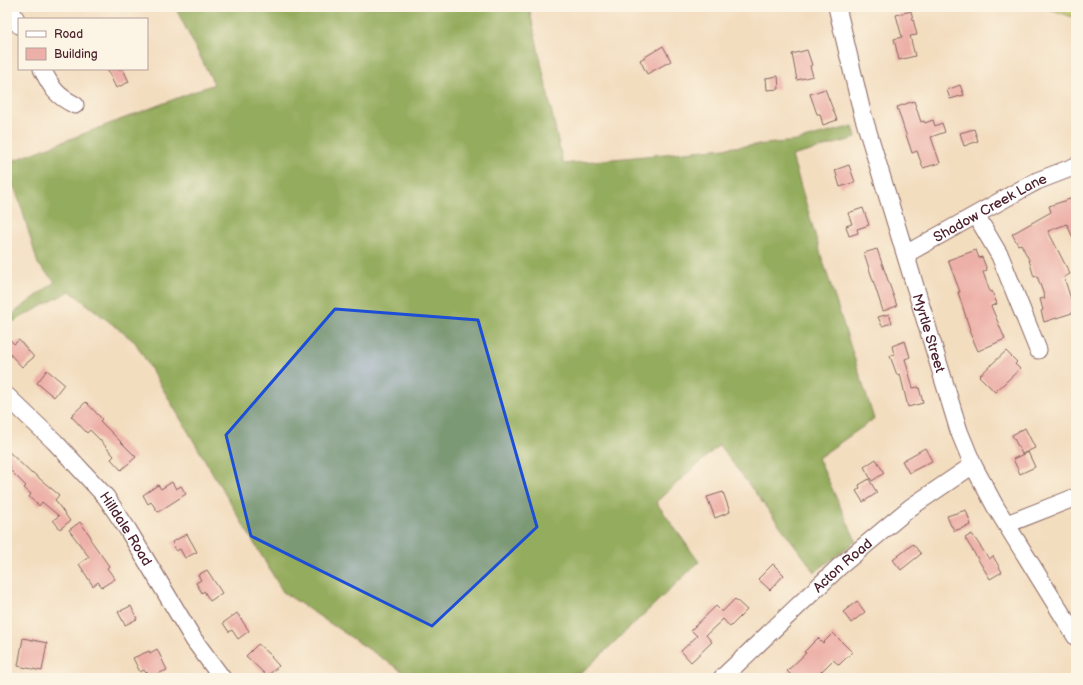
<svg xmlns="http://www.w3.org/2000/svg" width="1083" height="685" viewBox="0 0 1083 685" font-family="'Balsamiq Sans',sans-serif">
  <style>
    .green { fill: #bbc769; stroke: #82734a }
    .forest { fill: #94ac5d; stroke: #6f6644 }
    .building { fill: #edb0a8 }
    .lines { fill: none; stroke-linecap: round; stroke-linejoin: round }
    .minor-casing { stroke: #85625f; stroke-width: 19 }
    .minor { stroke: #fff; stroke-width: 17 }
    .marked { fill: #1d4ed8; fill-opacity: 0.2; stroke: #1d4ed8; stroke-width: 3; stroke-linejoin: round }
    .labels { text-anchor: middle; stroke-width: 3; stroke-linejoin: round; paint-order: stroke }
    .street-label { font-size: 14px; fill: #4a1f2b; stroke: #fcf5e5 }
  </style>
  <rect width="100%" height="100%" fill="#fcf5e5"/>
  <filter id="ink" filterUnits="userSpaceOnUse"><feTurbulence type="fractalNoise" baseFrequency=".025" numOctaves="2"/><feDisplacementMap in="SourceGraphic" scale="8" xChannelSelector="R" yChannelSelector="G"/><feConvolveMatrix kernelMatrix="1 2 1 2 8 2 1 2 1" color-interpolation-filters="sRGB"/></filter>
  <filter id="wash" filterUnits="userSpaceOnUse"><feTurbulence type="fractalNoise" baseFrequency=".012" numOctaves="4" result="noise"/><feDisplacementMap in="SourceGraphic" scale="16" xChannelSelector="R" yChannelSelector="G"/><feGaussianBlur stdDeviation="0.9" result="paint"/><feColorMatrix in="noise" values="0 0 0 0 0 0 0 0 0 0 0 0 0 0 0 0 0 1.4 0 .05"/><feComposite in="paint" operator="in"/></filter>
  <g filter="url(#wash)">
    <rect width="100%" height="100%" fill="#f3ddbf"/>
    <polygon class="green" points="1043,7 1076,7 1076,18"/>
    <polygon class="forest" points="175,7 529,7 563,164 796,141 853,126 856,138 792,156 822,258 874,419 818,458 856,541 815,572 719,445 656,502 699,562 587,668 575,678 412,678 283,592 135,342 70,291 7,325 7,318 55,282 38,264 21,206 7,168 7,163 214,84"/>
    <g id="blocks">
      <g class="building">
        <polygon points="911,11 917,35 910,36 915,56 899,60 894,39 902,37 896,15"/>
        <polygon points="663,46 671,61 647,74 640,60"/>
        <polygon points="807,50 812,65 810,66 813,76 797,80 792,54"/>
        <polygon points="107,69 123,69 129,82 116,88"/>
        <polygon points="778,76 779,89 767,90 766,78"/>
        <polygon points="960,85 964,95 950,99 947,90"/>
        <polygon points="825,89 837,120 823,125 820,114 817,114 810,94"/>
        <polygon points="914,101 921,122 924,121 925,123 933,120 935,126 942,123 945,132 931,137 940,163 923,168 917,151 912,153 897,107"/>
        <polygon points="974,129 978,141 964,146 960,133"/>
        <polygon points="849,165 855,182 840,187 835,170"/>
        <polygon points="1076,197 1076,245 1067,224 1048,231 1070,274 1064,277 1075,312 1044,322 1041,311 1043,310 1040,299 1045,298 1037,276 1034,277 1029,260 1021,244 1018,245 1012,234 1051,212 1049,206"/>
        <polygon points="863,208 869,225 857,229 858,233 849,236 846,226 852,224 848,213"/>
        <polygon points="877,249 897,306 883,311 864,253"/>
        <polygon points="976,250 979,258 982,257 987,270 983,272 990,292 992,291 997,304 991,306 1005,339 978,351 969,331 970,330 958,292 960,292 948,260"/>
        <polygon points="889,314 892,323 882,326 878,317"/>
        <polygon points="7,336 14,344 19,340 34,357 22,367 7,351"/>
        <polygon points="905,341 910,357 905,359 913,388 919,387 923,403 908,407 900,374 897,375 890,356 894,354 892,346"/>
        <polygon points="1006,351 1017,362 1015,364 1020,369 995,392 979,376"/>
        <polygon points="47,370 64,384 54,397 37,383"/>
        <polygon points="86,402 102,419 100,421 136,457 121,470 111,459 114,456 99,439 90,430 87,433 71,416"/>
        <polygon points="1025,428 1035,448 1022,454 1012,435"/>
        <polygon points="925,448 932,461 909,473 902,461"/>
        <polygon points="7,450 32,474 33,473 59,495 55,500 70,521 60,529 53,520 59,516 42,502 39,506 29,497 31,494 24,488 26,486 9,469 11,467 7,463"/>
        <polygon points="1028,452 1035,467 1020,474 1013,459"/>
        <polygon points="876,459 884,473 872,481 864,467"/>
        <polygon points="869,479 877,493 863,502 856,491 860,488 859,485"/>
        <polygon points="172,482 176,489 181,486 186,494 158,512 151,502 148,504 143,495 158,485 161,489"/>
        <polygon points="723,492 730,512 715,518 707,497"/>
        <polygon points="966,510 971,525 954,531 952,526 951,526 947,516"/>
        <polygon points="80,522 91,537 90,539 109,566 107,568 115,579 102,587 98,582 93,586 79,564 89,557 69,530"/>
        <polygon points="187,534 197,552 185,558 180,549 176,551 172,542"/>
        <polygon points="972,534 989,559 993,556 1002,572 990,579 965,538"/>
        <polygon points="913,544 921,554 901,570 893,560"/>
        <polygon points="773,564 784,575 770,590 758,579"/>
        <polygon points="207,570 222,593 210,601 204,591 202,593 196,583 201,580 198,575"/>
        <polygon points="735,599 747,610 730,627 723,619 706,635 712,642 691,662 681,651 697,636 691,630 716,606 722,612"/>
        <polygon points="857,601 865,612 851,623 843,612"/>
        <polygon points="131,606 137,619 125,625 118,612"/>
        <polygon points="237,613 249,631 238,639 232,630 229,632 223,623"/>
        <polygon points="833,633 852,652 839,665 833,660 815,678 794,678 787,671 806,653 804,652 818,638 823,643"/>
        <polygon points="23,638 47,643 42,671 18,666"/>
        <polygon points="258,644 272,656 271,657 279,666 267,676 246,656"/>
        <polygon points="157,649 167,670 150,677 147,672 146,673 144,670 140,672 133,658 149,651 150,653"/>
      </g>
    </g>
  </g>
  <g filter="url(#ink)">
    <use href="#blocks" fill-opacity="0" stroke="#85625f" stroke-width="1"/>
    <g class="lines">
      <g class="minor-casing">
        <g id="minor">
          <polyline points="9,7 19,25"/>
          <path id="s1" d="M837,7L862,112L959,431L973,465L995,506L1076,637"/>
          <path d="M42,69C52,88 55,95 75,105"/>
          <polyline points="976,215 1000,256 1038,350"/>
          <path id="s2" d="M906,254L1022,189L1037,181L1076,166"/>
          <path id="s3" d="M7,396L55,442L106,497L128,530L194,640L222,678"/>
          <polyline points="1007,524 1076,497"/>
          <path id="s4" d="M722,678L839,567L911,507L973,465"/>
        </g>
      </g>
      <use href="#minor" class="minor"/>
    </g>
  </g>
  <path class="marked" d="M335,309L478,320L537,527L432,626L251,536L226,435Z"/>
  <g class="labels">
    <g class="street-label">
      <text dy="5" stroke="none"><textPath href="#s2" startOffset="96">Shadow Creek Lane</textPath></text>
      <text dy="5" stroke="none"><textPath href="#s1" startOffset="339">Myrtle Street</textPath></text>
      <text dy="5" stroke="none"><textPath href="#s3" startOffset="179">Hilldale Road</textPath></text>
      <text dy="5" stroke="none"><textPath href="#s4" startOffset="165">Acton Road</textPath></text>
    </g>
  </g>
  <rect width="1083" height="685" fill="none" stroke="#fcf5e5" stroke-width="24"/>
  <rect x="18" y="18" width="130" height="52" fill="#fcf5e5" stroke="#b59f9b"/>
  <rect x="26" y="31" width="20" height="6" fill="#ffffff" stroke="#b59f9b"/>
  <text x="54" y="38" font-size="12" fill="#4a1f2b">Road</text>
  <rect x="26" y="48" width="20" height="12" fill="#edb0a8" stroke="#b59f9b"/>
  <text x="54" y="58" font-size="12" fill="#4a1f2b">Building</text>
</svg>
